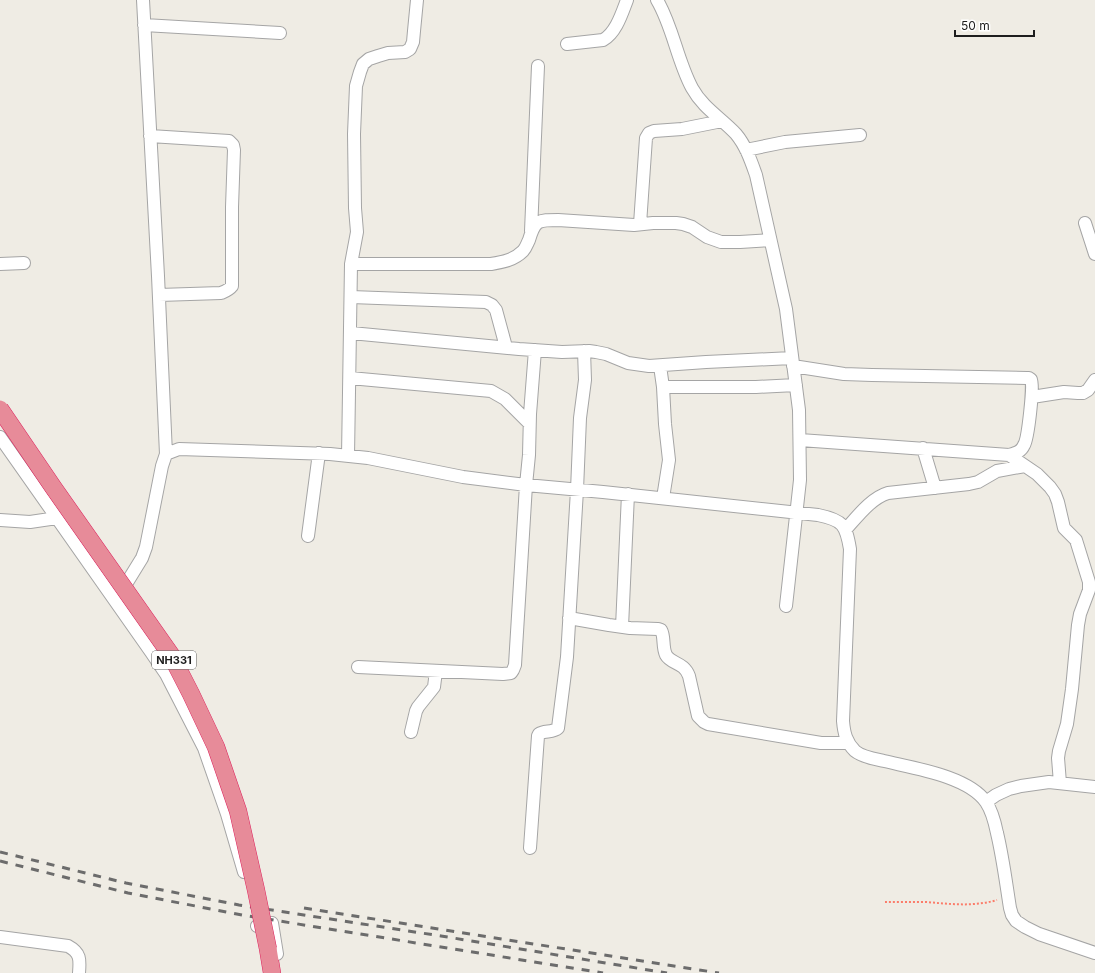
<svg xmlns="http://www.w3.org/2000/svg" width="1095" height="973" font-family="Inter,sans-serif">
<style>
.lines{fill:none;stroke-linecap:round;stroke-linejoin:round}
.minor-casing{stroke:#a5a5a5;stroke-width:14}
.highway-casing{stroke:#dc225d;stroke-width:18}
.path{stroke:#fb7c69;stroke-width:2;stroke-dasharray:2 2;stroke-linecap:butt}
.minor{stroke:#fff;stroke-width:12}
.highway{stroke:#e78b99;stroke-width:17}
.rail{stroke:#6c6c6c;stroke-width:3;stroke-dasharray:8 8;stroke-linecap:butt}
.highway-bridge-casing{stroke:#dc225d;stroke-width:18;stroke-linecap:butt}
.highway-bridge{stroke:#e78b99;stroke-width:17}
.labels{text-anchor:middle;stroke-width:3.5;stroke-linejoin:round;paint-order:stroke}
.shield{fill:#fff;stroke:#626262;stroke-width:1}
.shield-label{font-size:11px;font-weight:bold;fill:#1e1e1e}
</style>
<rect width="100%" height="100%" fill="#efece4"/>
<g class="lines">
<!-- minor casing -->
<g class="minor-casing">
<path id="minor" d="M 143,0 L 158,276 L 166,454
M 657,0 C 673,27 677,60 692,88 C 703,108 721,118 736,134 C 746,146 751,161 756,175 L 786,309 L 799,410 L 800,480 L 786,606
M 144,25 L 280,33
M 567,44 L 603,40 C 616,33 622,13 627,0
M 150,136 L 229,141 L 233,145 L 234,150 L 232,207 L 232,286 C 229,290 226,291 221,293 L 159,295
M 746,150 L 785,142 L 860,135
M 1085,223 L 1095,254
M 640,224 L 646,138 L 649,133 L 654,131 L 682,129 L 722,121
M 531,231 L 538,66
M 0,264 L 24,263
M 351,264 L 491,264 C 503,262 514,260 523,251 C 526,248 527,244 529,240 C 535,220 538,220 558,220 L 634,225 L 653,223 L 676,223 L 683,224 L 692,227 L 707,237 L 721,242 L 740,242 L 770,240
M 351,297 L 486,302 L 492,305 L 496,310 L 506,347
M 351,333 L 519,349 L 562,352 L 589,351 L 596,352 L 606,354 L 628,363 L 649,366 L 706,362 L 792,358
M 660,366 L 663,387 L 665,424 L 669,460 L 663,498
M 793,366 L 844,374 L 872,375 L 1027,378 L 1029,378 C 1030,379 1031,379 1031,380 C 1034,386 1028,439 1024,445 C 1021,452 1016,453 1009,455 L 800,440
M 350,378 L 491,391 L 505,399 L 529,423
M 663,387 L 756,387 L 796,385
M 1032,397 L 1064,392 L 1078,393 L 1083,393 L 1088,390 L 1095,380
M 0,437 L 151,652 L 166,674 L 204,748 L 227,814 L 244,872
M 923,448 L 935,488
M 1009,455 L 1037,474 L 1050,487 L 1055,494 L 1058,502 L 1064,528 L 1076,540 L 1089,582 L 1089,590 L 1080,614 L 1078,625 L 1072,689 L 1067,724 L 1059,751 L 1058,758 L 1060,783
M 348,456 L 351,264 L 357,232 L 355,208 L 354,134 L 356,86 L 360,72 L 363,64 L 369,59 L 378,56 L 388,53 L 405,52 L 410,49 L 413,42 L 414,31 L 417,0
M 0,520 L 30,522 L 57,518
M 846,529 C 857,517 871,498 888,493 L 969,484 L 978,482 L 997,471 L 1025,466
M 308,536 L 319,453
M 126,584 L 142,558 L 146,547 L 162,466 L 166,454 L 179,449 L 330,454 L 368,458 L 463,477 L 526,485 L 603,492 L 818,515 C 843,520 846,525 850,549 L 843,721 C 844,733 846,742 855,751 C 862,757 875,759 884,761 C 913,768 968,776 986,802 C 992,811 995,823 997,833 C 1003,858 1006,883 1010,908 L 1012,915 L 1016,921 L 1025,927 L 1039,934 L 1095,953
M 569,618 L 609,625 L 630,628 L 658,629 L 661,630 C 665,637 662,647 666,655 C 671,664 684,662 689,676 L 698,716 L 704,722 L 708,724 L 821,743 L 847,743
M 622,627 L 628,494
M 358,667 L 503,674 L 511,673 L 513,670 L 515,665 L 526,485 L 529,455 L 530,414 L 535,350
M 411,732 L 416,711 L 418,707 L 434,687 L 436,671
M 986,802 L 996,795 L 1009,789 L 1021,786 L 1049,782 L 1095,787
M 530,848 L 538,736 L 539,734 C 544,730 553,733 558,728 L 567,657 L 577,490 L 580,418 L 585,380 L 584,351
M 257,926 L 272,923 L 277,954
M 0,937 L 68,946 C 81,953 80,960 79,973"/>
</g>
<!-- highway casing -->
<g class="highway-casing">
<path id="highway" d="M 268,949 L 272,973"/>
</g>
<!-- path -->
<path class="path" d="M 885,902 C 898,902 912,902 926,902 C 950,904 973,907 997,900"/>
<!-- minor -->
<use href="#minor" class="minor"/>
<!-- highway -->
<use href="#highway" class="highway"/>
<!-- rail -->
<path class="rail" d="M 0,852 L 126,883 L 239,905 L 441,936 L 667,973
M 0,861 L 128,893 L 242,915 L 603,973
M 304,908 L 719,973"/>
<!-- highway-bridge casing -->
<g class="highway-bridge-casing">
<path id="highway-bridge" d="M 0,409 L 53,487 L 171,655 L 191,694 L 216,747 L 238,811 L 256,890 L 268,949"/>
</g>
<!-- highway-bridge -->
<use href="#highway-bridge" class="highway-bridge"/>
</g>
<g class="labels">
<!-- shield labels -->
<rect class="shield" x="152" y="651" width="44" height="18" rx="3"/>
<g class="shield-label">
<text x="174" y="664">NH331</text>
</g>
</g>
<!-- scale -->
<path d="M955 30v6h79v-6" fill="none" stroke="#1e1e1e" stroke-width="2"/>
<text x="961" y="30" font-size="12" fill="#1e1e1e" stroke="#ffffff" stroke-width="3" paint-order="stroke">50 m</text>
</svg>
